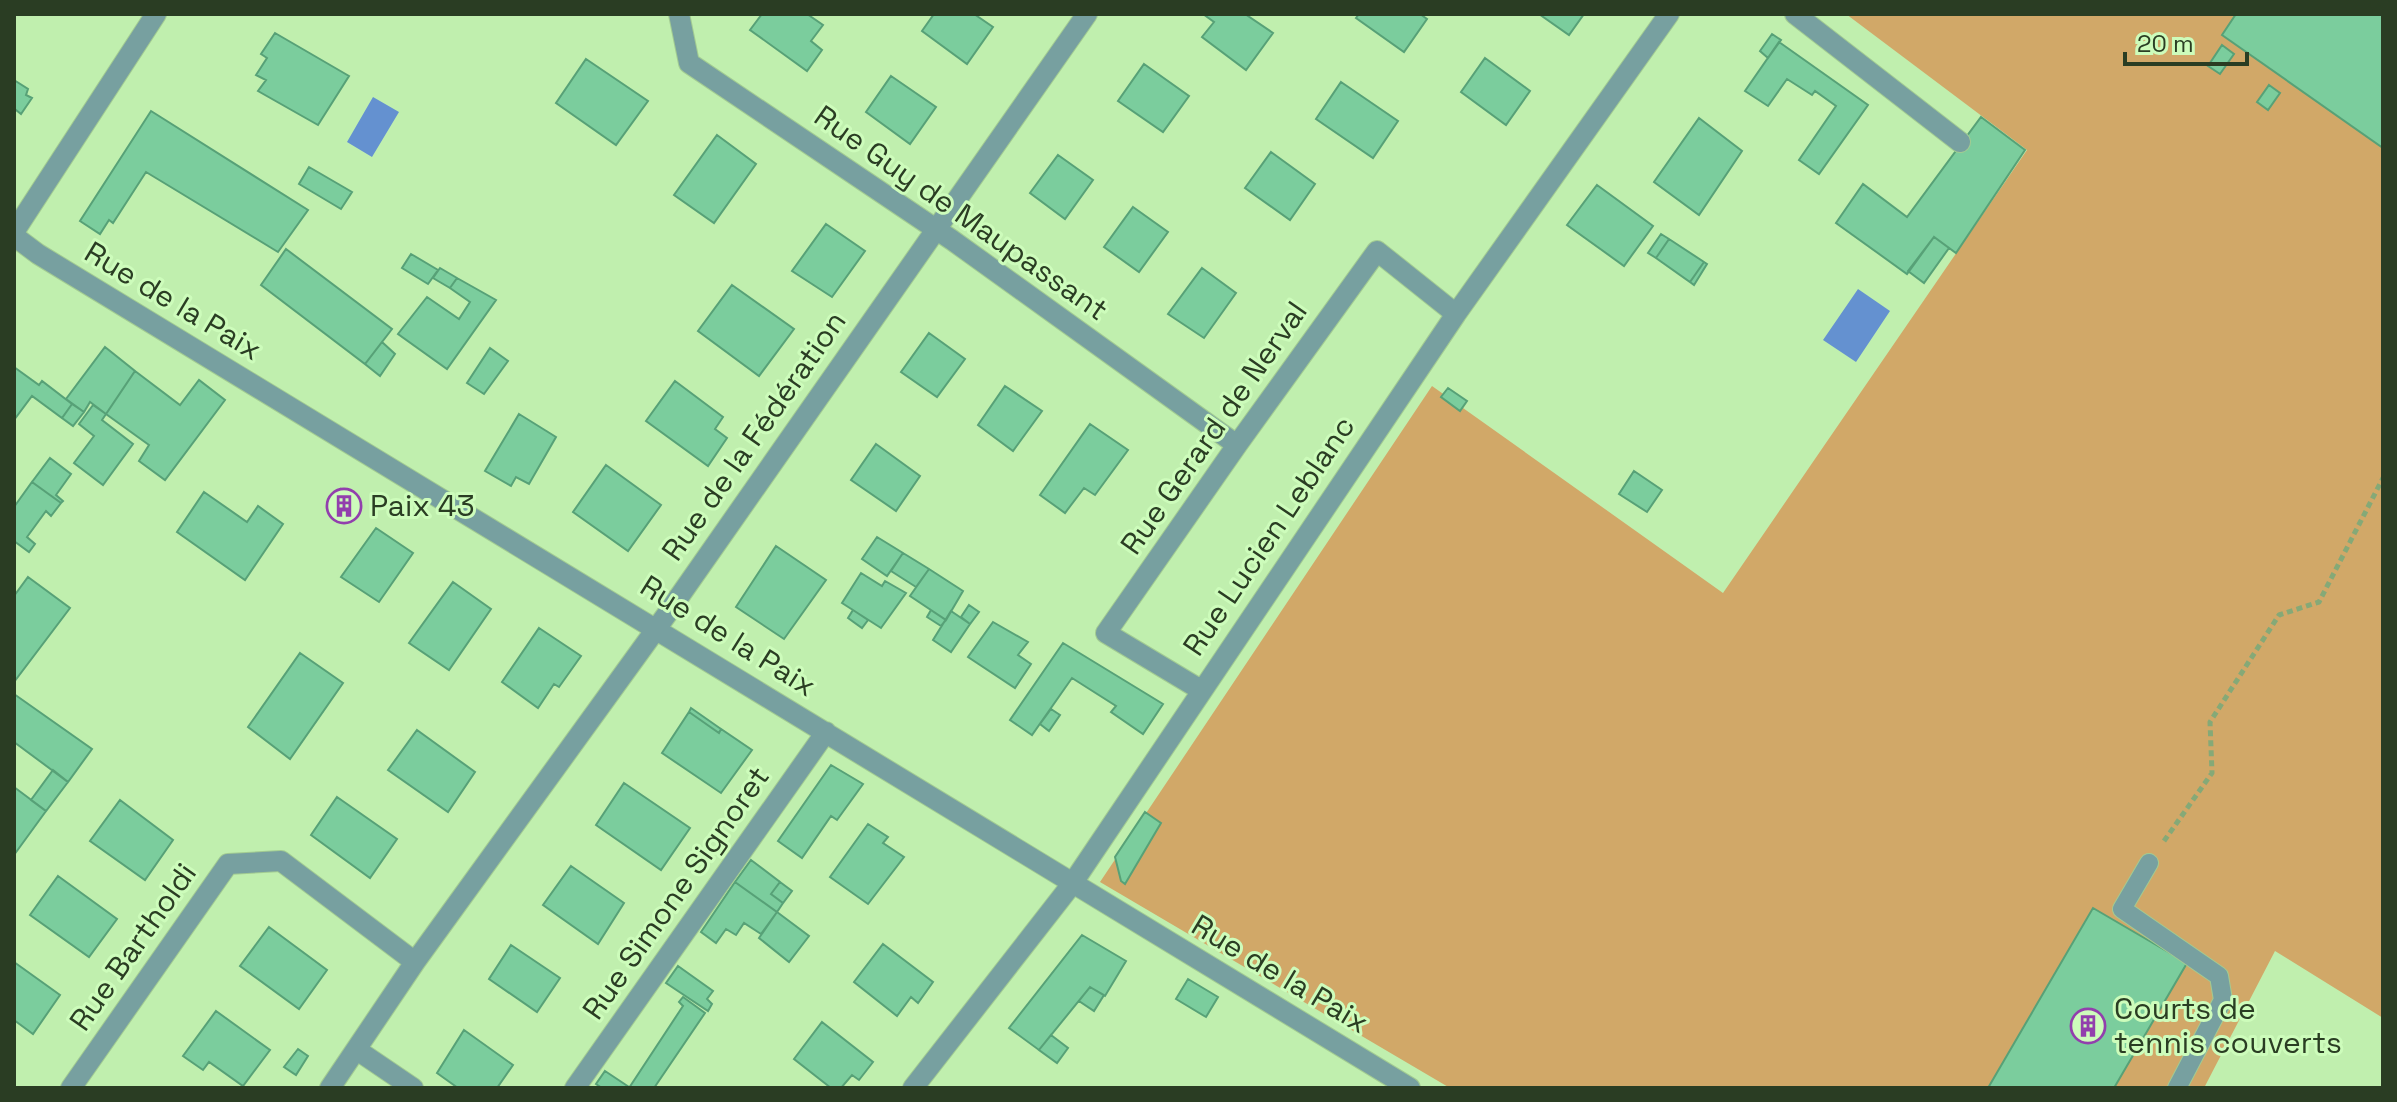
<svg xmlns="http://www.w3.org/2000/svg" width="2397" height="1102" font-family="'Space Grotesk',sans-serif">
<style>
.green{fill:#d1a868}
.water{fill:#6491d0}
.building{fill:#7bcd9d;stroke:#57a177;stroke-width:2}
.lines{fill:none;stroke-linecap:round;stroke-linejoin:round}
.service-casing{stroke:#a2cb92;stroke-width:20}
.minor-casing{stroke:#a2cb92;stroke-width:22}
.tertiary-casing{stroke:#a2cb92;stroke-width:22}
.path{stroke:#85a977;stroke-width:5;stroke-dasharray:6 4;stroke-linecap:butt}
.service{stroke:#77a0a0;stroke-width:18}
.minor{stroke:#77a0a0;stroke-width:20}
.tertiary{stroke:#77a0a0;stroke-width:20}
.labels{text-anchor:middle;stroke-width:6;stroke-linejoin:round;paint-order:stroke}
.street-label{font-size:30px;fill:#2a3d23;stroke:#cdfcbb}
.poi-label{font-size:30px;fill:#2a3d23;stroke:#cdfcbb;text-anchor:start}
</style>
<rect width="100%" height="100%" fill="#c0efae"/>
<!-- green -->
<path class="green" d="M 1846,14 L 2383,14 L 2383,1018 L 2275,951 L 2204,1088 L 1450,1088 L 1100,882 L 1432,386 L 1723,593 L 2027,150 Z"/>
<!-- water -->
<path class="water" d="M 373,97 L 399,112 L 372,157 L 347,142 Z
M 1858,289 L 1890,311 L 1856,362 L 1823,340 Z"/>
<!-- building -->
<path class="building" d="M 762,14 L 807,14 L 823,25 L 811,41 L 822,50 L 807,71 L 750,30 Z
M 934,14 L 974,14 L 993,27 L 967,64 L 922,31 Z
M 1203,14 L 1245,14 L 1273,33 L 1246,70 L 1202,37 L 1214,22 Z
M 1359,14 L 1420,14 L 1427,19 L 1404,52 L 1356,18 Z
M 1539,14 L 1584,14 L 1569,35 Z
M 2236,14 L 2383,14 L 2383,148 L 2222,35 Z
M 275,33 L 349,76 L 318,125 L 258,91 L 266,80 L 256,75 L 267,58 L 261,54 Z
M 1772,34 L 1781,40 L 1768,58 L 1760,51 Z
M 1779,42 L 1868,105 L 1819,174 L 1799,160 L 1836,106 L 1815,91 L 1812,95 L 1787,79 L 1768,106 L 1745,91 Z
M 2222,45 L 2234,54 L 2220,74 L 2208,66 Z
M 1485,58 L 1530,91 L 1506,125 L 1461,92 Z
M 586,59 L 648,101 L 616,145 L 556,103 Z
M 1144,64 L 1189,96 L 1163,132 L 1118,101 Z
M 891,76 L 936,107 L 910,144 L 866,112 Z
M 14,80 L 28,89 L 26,95 L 32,98 L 21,114 L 16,110 L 14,113 Z
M 1341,82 L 1398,121 L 1373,158 L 1316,119 Z
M 2269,85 L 2280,93 L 2268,110 L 2257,102 Z
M 151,111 L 308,210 L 278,252 L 146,172 L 113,223 L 109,220 L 100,234 L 80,221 Z
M 1981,117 L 2025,150 L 1956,253 L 1934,237 L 1907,274 L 1836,223 L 1863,184 L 1907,217 Z
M 1699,118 L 1742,151 L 1699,215 L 1654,182 Z
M 717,135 L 756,164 L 714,223 L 674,195 Z
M 1271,152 L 1315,184 L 1290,220 L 1245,188 Z
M 1058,155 L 1093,180 L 1065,219 L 1030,193 Z
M 309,167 L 352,192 L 341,209 L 299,184 Z
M 1597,185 L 1653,226 L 1624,266 L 1567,225 Z
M 1133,207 L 1168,232 L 1139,272 L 1104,247 Z
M 826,224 L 865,251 L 832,297 L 792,271 Z
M 1661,234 L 1669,239 L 1656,258 L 1648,253 Z
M 1934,237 L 1949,248 L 1924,283 L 1908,271 Z
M 1669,239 L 1704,262 L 1690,282 L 1656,258 Z
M 286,249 L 392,329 L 365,364 L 261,285 Z
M 411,254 L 438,270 L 428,284 L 402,268 Z
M 1704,262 L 1707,264 L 1694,285 L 1690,282 Z
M 440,268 L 457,278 L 450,288 L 433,278 Z
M 1202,268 L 1236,293 L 1204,338 L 1168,314 Z
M 457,278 L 496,300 L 447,369 L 398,334 L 427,297 L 459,319 L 470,302 L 450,288 Z
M 732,285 L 794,329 L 759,376 L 698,331 Z
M 929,333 L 965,359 L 937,397 L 901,372 Z
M 382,342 L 395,354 L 380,376 L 365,364 Z
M 105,347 L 135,371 L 106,414 L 90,402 L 84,412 L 66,399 Z
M 490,348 L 508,361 L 484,394 L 467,383 Z
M 14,367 L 39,385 L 42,381 L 72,404 L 62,418 L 32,396 L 14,420 Z
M 135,371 L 180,405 L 199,380 L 225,400 L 165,480 L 139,461 L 149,445 L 106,414 Z
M 675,381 L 723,417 L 715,429 L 727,438 L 708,466 L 646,421 Z
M 1005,386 L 1042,411 L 1013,451 L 978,425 Z
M 1448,388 L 1467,401 L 1460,411 L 1441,397 Z
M 72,404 L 84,412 L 73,426 L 62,418 Z
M 93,405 L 106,414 L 102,420 L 133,444 L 103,485 L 74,463 L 94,436 L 79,424 Z
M 519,414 L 556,437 L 529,484 L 516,477 L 511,486 L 485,471 Z
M 1090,424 L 1128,450 L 1095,495 L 1084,488 L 1065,513 L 1040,495 Z
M 876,444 L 920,476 L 896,511 L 851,480 Z
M 50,458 L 71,474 L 56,495 L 63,501 L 61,503 L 32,482 Z
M 606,465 L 661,505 L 628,551 L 573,512 Z
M 1634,471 L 1662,490 L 1647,512 L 1619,494 Z
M 32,482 L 61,503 L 51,516 L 46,511 L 27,537 L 35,544 L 29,552 L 14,541 L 14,507 Z
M 341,489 L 361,503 L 347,522 L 328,508 Z
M 204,492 L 247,522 L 258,506 L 283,524 L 245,580 L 177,532 Z
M 376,528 L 413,553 L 379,602 L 341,577 Z
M 877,537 L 903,553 L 887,576 L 862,559 Z
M 776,546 L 826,580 L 784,639 L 736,607 Z
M 903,553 L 929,569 L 916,587 L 891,571 Z
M 929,569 L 963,591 L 946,620 L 910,596 Z
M 861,573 L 882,586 L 885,581 L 906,593 L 881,628 L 842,603 Z
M 28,577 L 70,608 L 14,682 L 14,596 Z
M 453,582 L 491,609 L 449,670 L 409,643 Z
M 969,605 L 979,612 L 970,624 L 961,617 Z
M 853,610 L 868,620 L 862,628 L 848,618 Z
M 931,610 L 946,620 L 941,626 L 927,617 Z
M 951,611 L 970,624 L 951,652 L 933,640 Z
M 993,622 L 1028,642 L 1018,655 L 1031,664 L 1015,688 L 968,657 Z
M 539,628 L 581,656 L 559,687 L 554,684 L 538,708 L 502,682 Z
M 1063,643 L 1163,704 L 1143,734 L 1111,712 L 1116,706 L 1072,678 L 1032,735 L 1010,720 Z
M 300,653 L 343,683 L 290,759 L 248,727 Z
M 14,694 L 92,749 L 68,782 L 14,742 Z
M 691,708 L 721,729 L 719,733 L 689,712 Z
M 1051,709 L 1060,715 L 1049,731 L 1040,724 Z
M 689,712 L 719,733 L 721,729 L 752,750 L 721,793 L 662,753 Z
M 417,730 L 475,772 L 448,812 L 388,770 Z
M 831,765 L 863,784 L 837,820 L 831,816 L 802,858 L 778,841 Z
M 53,770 L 68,782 L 46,811 L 31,800 Z
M 624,783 L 690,828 L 661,870 L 596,825 Z
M 14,787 L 46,811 L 14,855 Z
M 337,797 L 397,839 L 370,878 L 311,835 Z
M 120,800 L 173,840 L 145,880 L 90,841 Z
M 1145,812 L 1161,823 L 1125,884 L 1121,881 L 1115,857 Z
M 868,824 L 888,837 L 883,843 L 904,857 L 868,904 L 830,877 Z
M 751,860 L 780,882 L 771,894 L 783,903 L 777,912 L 735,882 Z
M 571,866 L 624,903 L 598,944 L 543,905 Z
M 58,876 L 117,919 L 89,957 L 30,915 Z
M 735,882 L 777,912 L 761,934 L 744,923 L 736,935 L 726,929 L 716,943 L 701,932 Z
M 780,882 L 792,891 L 783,903 L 771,894 Z
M 2093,908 L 2187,963 L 2114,1088 L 1988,1088 Z
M 777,912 L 809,936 L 789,962 L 759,938 Z
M 269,927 L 327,970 L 299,1009 L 240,966 Z
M 1082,935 L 1126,961 L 1105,996 L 1090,987 L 1039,1050 L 1009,1028 Z
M 883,944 L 933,982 L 918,1003 L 911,997 L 897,1016 L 854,982 Z
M 511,945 L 560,978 L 537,1012 L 489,979 Z
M 14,962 L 60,995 L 33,1034 L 14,1020 Z
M 678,966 L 713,991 L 707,999 L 712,1004 L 708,1011 L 666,983 Z
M 1188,979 L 1218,997 L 1206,1017 L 1176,999 Z
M 1090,987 L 1104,995 L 1094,1011 L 1079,1001 Z
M 683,997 L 705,1013 L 654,1088 L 629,1088 L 683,1006 L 679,1002 Z
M 216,1011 L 270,1050 L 243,1086 L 209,1062 L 203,1070 L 183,1056 Z
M 822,1022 L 873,1062 L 859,1080 L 852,1075 L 841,1088 L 831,1088 L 794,1059 Z
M 464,1030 L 513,1065 L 497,1088 L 458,1088 L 437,1073 Z
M 1051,1035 L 1068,1048 L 1057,1063 L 1039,1050 Z
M 298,1049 L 308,1056 L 296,1075 L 284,1067 Z
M 605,1071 L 629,1087 L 629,1088 L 602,1088 L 596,1084 Z"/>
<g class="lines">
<!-- service casing -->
<g class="service-casing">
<path id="service" d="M 2149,863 L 2122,909 L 2219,976 L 2223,1000 L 2177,1088"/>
</g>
<!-- minor casing -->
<g class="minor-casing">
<path id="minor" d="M 679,14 L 689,63 L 952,240 L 1237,445
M 1795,14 L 1960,142
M 14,236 L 38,254 C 496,530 952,810 1410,1088
M 1201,690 L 1106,633 L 1237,445 L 1377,251 L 1456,314
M 357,1050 L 413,1088
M 71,1088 L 228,864 L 281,861 L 415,962
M 330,1088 L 415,962 L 667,614 L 1087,14
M 575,1088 L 826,732
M 913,1088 L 1072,884 L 1456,314 L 1669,14"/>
</g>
<!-- tertiary casing -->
<g class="tertiary-casing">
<path id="tertiary" d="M 14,232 L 156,14"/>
</g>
<!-- path -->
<path class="path" d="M 2164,841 L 2212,773 L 2210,722 L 2279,615 L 2319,602 L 2383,478"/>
<!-- service -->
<use href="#service" class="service"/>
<!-- minor -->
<use href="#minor" class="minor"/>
<!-- tertiary -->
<use href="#tertiary" class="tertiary"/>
</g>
<!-- icons -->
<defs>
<g id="building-ring" transform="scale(1.8)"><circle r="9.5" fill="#cdfcbb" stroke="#923fad" stroke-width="1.5"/><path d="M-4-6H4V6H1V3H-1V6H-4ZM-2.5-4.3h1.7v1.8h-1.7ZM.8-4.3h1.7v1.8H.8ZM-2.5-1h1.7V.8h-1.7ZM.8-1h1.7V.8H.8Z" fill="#923fad"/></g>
</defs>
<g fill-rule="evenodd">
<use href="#building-ring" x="344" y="506"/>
<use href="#building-ring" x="2088" y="1026"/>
</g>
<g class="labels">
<!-- street labels -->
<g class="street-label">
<text transform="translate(961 213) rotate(35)" y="10">Rue Guy de Maupassant</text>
<text transform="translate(173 301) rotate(31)" y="10">Rue de la Paix</text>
<text transform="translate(1214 428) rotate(-55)" y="10">Rue Gerard de Nerval</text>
<text transform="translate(754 436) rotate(-55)" y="10">Rue de la Fédération</text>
<text transform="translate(1269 536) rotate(-56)" y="10">Rue Lucien Leblanc</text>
<text transform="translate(728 636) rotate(32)" y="10">Rue de la Paix</text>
<text transform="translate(676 893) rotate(-55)" y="10">Rue Simone Signoret</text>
<text transform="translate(133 947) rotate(-55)" y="10">Rue Bartholdi</text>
<text transform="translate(1280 974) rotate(31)" y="10">Rue de la Paix</text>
</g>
<!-- poi labels -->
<g class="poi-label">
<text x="370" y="516">Paix 43</text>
<text x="2114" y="1019">Courts de<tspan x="2114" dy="34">tennis couverts</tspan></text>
</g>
</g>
<!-- border -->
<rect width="2397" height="1102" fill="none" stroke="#2a3d23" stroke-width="32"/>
<!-- scale -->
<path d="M2125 52v12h122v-12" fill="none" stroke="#2a3d23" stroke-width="4"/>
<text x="2137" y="52" font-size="24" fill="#2a3d23" stroke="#cdfcbb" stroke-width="6" paint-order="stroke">20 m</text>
</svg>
